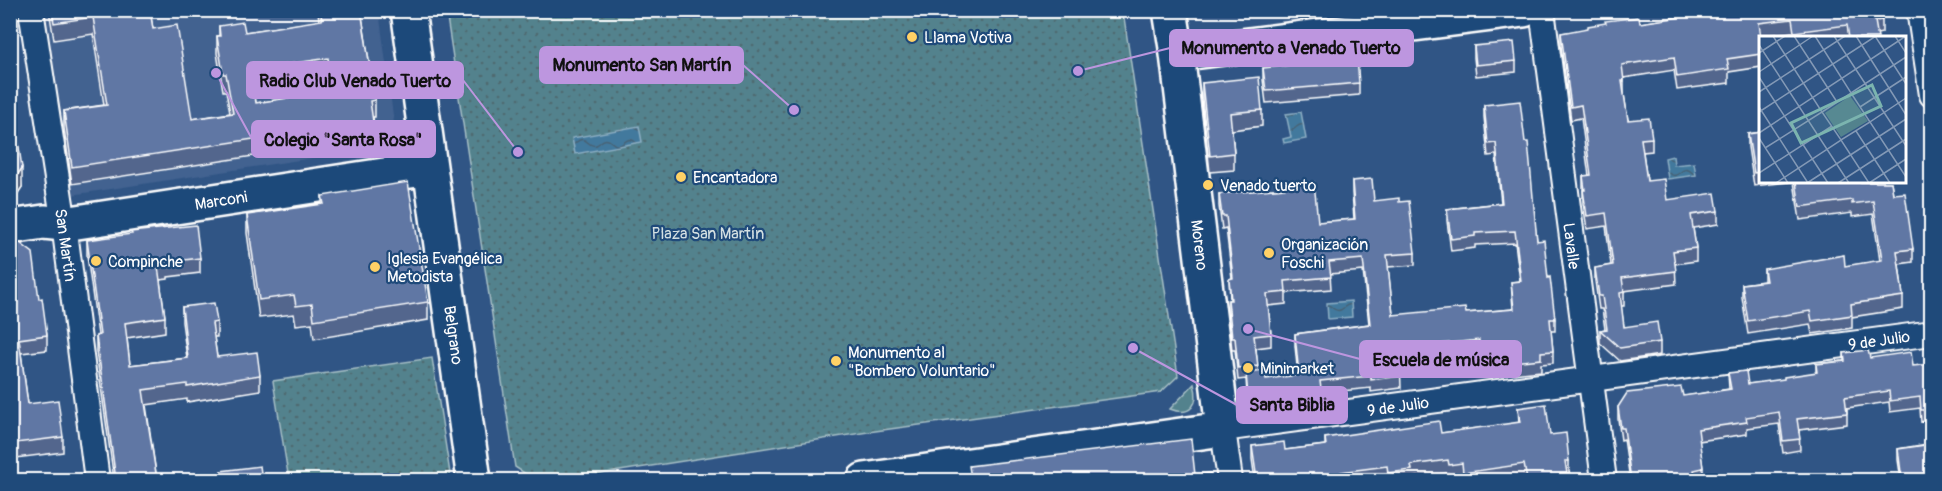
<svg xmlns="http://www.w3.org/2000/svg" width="1942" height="491" font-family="Pangolin,sans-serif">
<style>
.built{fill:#426290}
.green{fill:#52828d;stroke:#a8c0c6;stroke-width:1.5}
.park{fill:url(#park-dots);stroke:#a8c0c6;stroke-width:1.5}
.water{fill:url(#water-waves);stroke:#8eafc4;stroke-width:1.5}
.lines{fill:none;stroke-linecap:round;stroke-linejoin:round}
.minor-casing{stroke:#fff;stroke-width:28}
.secondary-casing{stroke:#fff;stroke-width:38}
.minor{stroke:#1f4a7a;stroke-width:24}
.secondary{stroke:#1f4a7a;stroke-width:33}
.wall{fill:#53668d;stroke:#fff;stroke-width:1.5;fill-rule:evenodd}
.shaded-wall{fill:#435373;stroke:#fff;stroke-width:1.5}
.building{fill:#6077a4;stroke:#fff;stroke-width:1.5;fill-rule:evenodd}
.poi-dot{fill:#ffd166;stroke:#1f4a7a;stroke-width:2}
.labels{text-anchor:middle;stroke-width:4.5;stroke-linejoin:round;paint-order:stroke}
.poi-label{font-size:16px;fill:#fff;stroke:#1f4a7a;text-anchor:start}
.street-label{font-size:16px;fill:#fff;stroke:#1f4a7a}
.park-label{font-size:16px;fill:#d4e0e2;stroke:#1f4a7a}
.inset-road{fill:none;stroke:#8399b6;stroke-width:1.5}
.view{fill:#7bb4af;fill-opacity:0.15;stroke:#7bb4af;stroke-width:3}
.inset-edge{fill:none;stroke:#fff;stroke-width:3}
.leader{fill:none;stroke:#bd96df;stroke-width:2}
.callout-dot{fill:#bd96df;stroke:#1f4a7a;stroke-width:2}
.callout{fill:#bd96df;stroke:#bd96df;stroke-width:2}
.callout-label{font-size:18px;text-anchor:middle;font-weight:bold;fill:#111}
</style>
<defs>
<pattern id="park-dots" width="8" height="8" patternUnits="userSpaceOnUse" patternTransform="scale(1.5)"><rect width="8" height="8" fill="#52828d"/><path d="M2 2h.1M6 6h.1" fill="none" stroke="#4f6a70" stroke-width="1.8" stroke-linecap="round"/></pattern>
<pattern id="water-waves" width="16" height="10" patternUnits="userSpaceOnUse" patternTransform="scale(1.5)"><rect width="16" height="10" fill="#42799d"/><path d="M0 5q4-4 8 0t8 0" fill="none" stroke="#476274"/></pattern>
</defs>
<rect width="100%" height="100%" fill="#305585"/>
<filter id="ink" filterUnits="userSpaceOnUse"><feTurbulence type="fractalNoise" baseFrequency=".0167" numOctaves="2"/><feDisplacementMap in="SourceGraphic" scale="12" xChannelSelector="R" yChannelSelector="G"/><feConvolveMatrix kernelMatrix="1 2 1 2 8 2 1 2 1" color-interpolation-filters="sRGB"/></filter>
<g filter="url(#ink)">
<!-- built -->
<path class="built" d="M 35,11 L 379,11 L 397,145 L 65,196 Z"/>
<!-- green -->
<path class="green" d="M 1194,384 C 1200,404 1191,417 1170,409 Z"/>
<!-- park -->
<path class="park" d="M 446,11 L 1123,11 L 1178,376 L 1161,392 L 868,432 L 562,480 L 535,480 L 515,467 Z
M 432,358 L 451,480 L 289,480 L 273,381 Z"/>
<!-- water -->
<path class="water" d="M 1301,112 L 1306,139 L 1284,143 L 1283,139 L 1291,137 L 1286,114 Z
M 639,126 L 642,142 L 575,154 L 572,138 Z
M 1673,156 L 1674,165 L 1694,163 L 1696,175 L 1668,179 L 1665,158 Z
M 1351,301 L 1352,317 L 1328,319 L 1327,303 Z"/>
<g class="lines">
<!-- minor casing -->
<g class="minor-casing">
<path id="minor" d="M 31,10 L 64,224 L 97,480
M 1542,10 L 1604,480
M 1919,10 L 1932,95
M 1230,480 L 1223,429 L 1932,333"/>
</g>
<!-- secondary casing -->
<g class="secondary-casing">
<path id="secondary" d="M 408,10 L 474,480
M 1177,54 L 1524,10
M 10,227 L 44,222 L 64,224 L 430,168
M 864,480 L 1223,429 L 1177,54 L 1170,10"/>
</g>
<!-- minor -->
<use href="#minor" class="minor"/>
<!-- secondary -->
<use href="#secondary" class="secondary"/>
</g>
<!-- wall -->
<path class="wall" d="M 49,10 L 150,10 L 153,29 L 192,119 L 230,113 L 226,91 L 223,91 L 217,53 L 217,36 L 219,36 L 219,26 L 245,32 L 319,21 L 318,10 L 361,10 L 375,100 L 375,117 L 373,117 L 374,128 L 374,145 L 327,152 L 325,145 L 72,184 L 64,128 L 64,111 L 104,105 L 93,34 L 54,40 ZM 328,75 L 331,92 L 256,103 L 254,87 Z
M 1708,10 L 1881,10 L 1882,20 L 1882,33 L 1877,34 L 1878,38 L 1793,38 L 1792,32 L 1761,36 L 1761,67 L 1729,72 L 1729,83 L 1677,90 L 1674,70 L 1624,78 L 1624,94 L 1628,120 L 1652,138 L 1652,151 L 1643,152 L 1647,181 L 1667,200 L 1718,211 L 1718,224 L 1693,228 L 1696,248 L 1696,261 L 1675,264 L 1676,284 L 1624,291 L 1624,306 L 1621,306 L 1624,327 L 1660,342 L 1660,355 L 1620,361 L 1600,343 L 1600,330 L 1605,329 L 1602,309 L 1599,309 L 1595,281 L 1595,268 L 1611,265 L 1606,226 L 1587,229 L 1583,203 L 1583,176 L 1589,176 L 1581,118 L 1571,120 L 1561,46 L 1561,33 L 1640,23 L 1708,13 Z
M 1474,46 L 1516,61 L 1516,72 L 1476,76 L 1474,58 Z
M 1263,68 L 1359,83 L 1359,95 L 1266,103 L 1263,80 Z
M 1202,83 L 1262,110 L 1262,126 L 1232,130 L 1234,153 L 1234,170 L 1210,172 L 1202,99 Z
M 10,85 L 22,187 L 14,199 L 10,199 Z
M 1484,105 L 1525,142 L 1537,241 L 1548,278 L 1555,319 L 1555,331 L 1551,331 L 1553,351 L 1553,363 L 1541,364 L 1541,371 L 1513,374 L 1513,367 L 1496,369 L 1494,355 L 1479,356 L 1479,352 L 1400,360 L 1401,388 L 1371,392 L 1371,388 L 1321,393 L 1321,401 L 1248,409 L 1246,379 L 1238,380 L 1235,350 L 1232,350 L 1228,312 L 1228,300 L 1230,300 L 1229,279 L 1232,278 L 1226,228 L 1222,229 L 1219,206 L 1219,194 L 1285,188 L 1318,222 L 1354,219 L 1352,193 L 1352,181 L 1374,201 L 1399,202 L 1415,253 L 1415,265 L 1388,267 L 1393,315 L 1466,313 L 1513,309 L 1511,282 L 1520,281 L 1515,243 L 1475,245 L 1475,248 L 1451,251 L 1447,221 L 1447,209 L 1501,203 L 1496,155 L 1488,156 L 1484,117 ZM 1363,271 L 1369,324 L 1295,334 L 1295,346 L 1298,376 L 1266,379 L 1258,372 L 1256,348 L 1271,346 L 1271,334 L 1268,306 L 1286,304 L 1286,293 L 1331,289 L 1330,274 Z
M 1761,132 L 1761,182 L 1789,182 L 1754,186 L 1748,147 L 1748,134 Z
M 1794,182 L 1891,182 L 1893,194 L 1913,249 L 1913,262 L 1899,264 L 1903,296 L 1903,309 L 1852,317 L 1852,328 L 1812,334 L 1810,324 L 1748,334 L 1742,297 L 1742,284 L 1764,281 L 1764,269 L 1845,266 L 1880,261 L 1873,214 L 1852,217 L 1852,213 L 1800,220 Z
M 322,196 L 428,302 L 428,320 L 314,339 L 312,323 L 296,325 L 294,314 L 259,318 L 247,233 L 247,215 L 322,204 Z
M 87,240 L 200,258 L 200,273 L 168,277 L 168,279 L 160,280 L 165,317 L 165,332 L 127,338 L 130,365 L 187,358 L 182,322 L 182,307 L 217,322 L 217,337 L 214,337 L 217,357 L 260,375 L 260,390 L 187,402 L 187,399 L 146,405 L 157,480 L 114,480 L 96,351 L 96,336 L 98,335 L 87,255 Z
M 10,244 L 39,299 L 47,335 L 47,350 L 21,353 L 28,404 L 63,437 L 63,452 L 16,458 L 14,439 L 10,439 Z
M 1844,353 L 1913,366 L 1932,364 L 1932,480 L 1901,480 L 1898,460 L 1898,449 L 1927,444 L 1924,421 L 1921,422 L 1920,408 L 1890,412 L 1889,402 L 1847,408 L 1847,424 L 1799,430 L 1800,450 L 1783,453 L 1779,424 L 1747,428 L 1747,434 L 1699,441 L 1703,468 L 1703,480 L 1630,480 L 1624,439 L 1621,440 L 1618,419 L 1618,407 L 1729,389 L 1728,373 L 1748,384 L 1784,380 L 1816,373 L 1816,364 L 1844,361 Z
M 1518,408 L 1550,435 L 1569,461 L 1569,473 L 1567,474 L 1568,480 L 1525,480 L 1524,477 L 1497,480 L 1463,480 L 1462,476 L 1449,478 L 1448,473 L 1412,478 L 1412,480 L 1387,480 L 1387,479 L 1375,480 L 1255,480 L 1252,459 L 1252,446 L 1285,450 L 1325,445 L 1325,438 L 1441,433 L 1519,423 Z"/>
<!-- shaded-wall -->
<path class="shaded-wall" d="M 22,168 L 22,187 L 14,199 L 14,180 Z"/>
<!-- building -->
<path class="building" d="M 52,10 L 150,10 L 153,29 L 177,25 L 192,119 L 233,113 L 226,74 L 223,74 L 217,36 L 220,36 L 219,26 L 243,22 L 245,32 L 322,20 L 320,10 L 361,10 L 375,100 L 370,101 L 374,128 L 327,135 L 325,128 L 72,167 L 64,111 L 107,105 L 93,17 L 54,23 ZM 328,58 L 333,91 L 256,103 L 251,70 Z
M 1708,10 L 1881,10 L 1882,20 L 1875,21 L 1878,38 L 1849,38 L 1847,25 L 1794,32 L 1792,19 L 1759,23 L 1761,38 L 1761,54 L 1727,59 L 1729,69 L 1677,77 L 1674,57 L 1622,65 L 1624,81 L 1622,81 L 1628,120 L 1649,118 L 1652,138 L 1641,139 L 1647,181 L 1664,179 L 1667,200 L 1715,193 L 1718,211 L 1691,215 L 1696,248 L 1673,251 L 1676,271 L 1622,278 L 1624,292 L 1620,293 L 1624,327 L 1657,322 L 1660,342 L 1620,348 L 1600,330 L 1607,329 L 1602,296 L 1599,296 L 1595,268 L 1613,265 L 1606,213 L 1587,216 L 1583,190 L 1585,190 L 1583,176 L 1591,175 L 1581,105 L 1571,107 L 1561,33 L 1588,28 L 1588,26 L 1606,23 L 1605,21 L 1639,17 L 1640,23 L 1709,13 Z
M 1514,42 L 1516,61 L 1476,65 L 1474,46 Z
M 1357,58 L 1359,83 L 1266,91 L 1263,68 Z
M 1259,77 L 1262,110 L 1230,113 L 1234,153 L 1210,156 L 1202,83 Z
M 10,85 L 22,168 L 14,180 L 10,180 Z
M 1520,101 L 1525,142 L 1528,142 L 1537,241 L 1544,240 L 1548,278 L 1550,277 L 1555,319 L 1550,319 L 1553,351 L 1541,352 L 1541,359 L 1513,362 L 1513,355 L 1496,357 L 1494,342 L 1479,344 L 1479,340 L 1399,348 L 1401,376 L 1371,380 L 1371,376 L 1320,381 L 1321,389 L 1248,397 L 1246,373 L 1265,371 L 1266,379 L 1299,375 L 1295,334 L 1370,324 L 1363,259 L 1329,262 L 1331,277 L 1285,281 L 1286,292 L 1267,294 L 1271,334 L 1254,336 L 1258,366 L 1238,368 L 1235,338 L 1232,338 L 1228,300 L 1231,300 L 1229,279 L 1233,278 L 1226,216 L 1222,216 L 1219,194 L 1285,188 L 1285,185 L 1314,182 L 1318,222 L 1355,219 L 1352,181 L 1372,179 L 1374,201 L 1399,198 L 1399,202 L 1409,201 L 1415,253 L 1387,255 L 1393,315 L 1465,308 L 1466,313 L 1514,309 L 1511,282 L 1521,281 L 1515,231 L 1475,233 L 1475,236 L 1451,239 L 1447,209 L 1502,203 L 1496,143 L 1488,144 L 1484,105 Z
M 1761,132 L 1761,172 L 1754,173 L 1748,134 Z
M 408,182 L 428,302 L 314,320 L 312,304 L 296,306 L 294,295 L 259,300 L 247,215 L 324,204 L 322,196 Z
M 1796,182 L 1891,182 L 1893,194 L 1905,193 L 1913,249 L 1897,251 L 1903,296 L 1851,304 L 1852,315 L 1812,321 L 1810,311 L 1748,321 L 1742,284 L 1766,281 L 1764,269 L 1844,255 L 1845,266 L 1882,260 L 1873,201 L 1852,204 L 1852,200 L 1800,207 Z
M 196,225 L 200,258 L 167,262 L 168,264 L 158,266 L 165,317 L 125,323 L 130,365 L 188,358 L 182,307 L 214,303 L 217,322 L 212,323 L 217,357 L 257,352 L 260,375 L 187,387 L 187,384 L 143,390 L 157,480 L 116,480 L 96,336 L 100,335 L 87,240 L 132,234 L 131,232 Z
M 20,243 L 33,253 L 39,299 L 42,298 L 47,335 L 19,339 L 28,404 L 58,400 L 63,437 L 16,443 L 14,424 L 10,424 L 10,244 Z
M 1868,350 L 1870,358 L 1911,352 L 1913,366 L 1932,364 L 1932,433 L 1927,433 L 1924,410 L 1921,410 L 1920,397 L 1890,401 L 1889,391 L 1845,397 L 1847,413 L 1797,419 L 1800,439 L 1783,441 L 1779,412 L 1746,417 L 1747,422 L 1698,429 L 1703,468 L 1694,470 L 1695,476 L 1676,479 L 1676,480 L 1631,480 L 1624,428 L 1621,428 L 1618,407 L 1627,393 L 1681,387 L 1683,396 L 1731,389 L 1728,373 L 1746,371 L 1748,384 L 1784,379 L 1784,377 L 1817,372 L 1816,364 L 1845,361 L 1844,353 Z
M 1546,404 L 1550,435 L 1566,433 L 1569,461 L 1565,461 L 1568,480 L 1527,480 L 1524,464 L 1463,473 L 1462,463 L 1449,465 L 1448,460 L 1411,465 L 1412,470 L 1388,473 L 1387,466 L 1341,472 L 1342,480 L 1257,480 L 1252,446 L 1284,442 L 1285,450 L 1326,445 L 1325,438 L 1439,421 L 1441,433 L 1520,422 L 1518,408 Z
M 1191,439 L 1195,475 L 1210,473 L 1211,480 L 948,480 L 971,478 L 969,466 Z
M 1932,444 L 1932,480 L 1902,480 L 1898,449 Z
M 260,466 L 262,480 L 198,480 L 222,477 L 221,471 Z"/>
</g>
<!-- markers -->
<g class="poi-dot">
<circle cx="912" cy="37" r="6"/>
<circle cx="681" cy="177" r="6"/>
<circle cx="1208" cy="185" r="6"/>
<circle cx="1269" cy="253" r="6"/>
<circle cx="96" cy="261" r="6"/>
<circle cx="375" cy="267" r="6"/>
<circle cx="836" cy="361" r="6"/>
<circle cx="1248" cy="368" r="6"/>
</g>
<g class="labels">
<!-- poi labels -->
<g class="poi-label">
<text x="924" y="43">Llama Votiva</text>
<text x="693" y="183">Encantadora</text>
<text x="1220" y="191">Venado tuerto</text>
<text x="1281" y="250">Organización<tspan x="1281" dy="18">Foschi</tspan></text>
<text x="387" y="264">Iglesia Evangélica<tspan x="387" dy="18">Metodista</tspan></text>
<text x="108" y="267">Compinche</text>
<text x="848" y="358">Monumento al<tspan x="848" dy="18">"Bombero Voluntario"</tspan></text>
<text x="1260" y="374">Minimarket</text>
</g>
<!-- street labels -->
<g class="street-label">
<text transform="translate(221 200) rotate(-9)" y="6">Marconi</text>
<text transform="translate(66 245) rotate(82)" y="6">San Martín</text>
<text transform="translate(1200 245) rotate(83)" y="6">Moreno</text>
<text transform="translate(1572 246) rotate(83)" y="6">Lavalle</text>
<text transform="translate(454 335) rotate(82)" y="6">Belgrano</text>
<text transform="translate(1879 340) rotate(-8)" y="6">9 de Julio</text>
<text transform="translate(1398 406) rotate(-8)" y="6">9 de Julio</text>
</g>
<!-- park labels -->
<g class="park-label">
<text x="708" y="239">Plaza San Martín</text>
</g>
</g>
<!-- overview -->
<g transform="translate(1759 36)">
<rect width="147" height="147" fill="#305585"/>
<path d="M 91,60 L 109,85 L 82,101 L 66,77 Z" fill="#52828d"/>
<path class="inset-road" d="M 35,0 L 78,66M 56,0 L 92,57 L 147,21M 75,0 L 147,110M 97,0 L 147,79M 116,0 L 147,48M 136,0 L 147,17M 0,9 L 90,147M 0,17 L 26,0M 0,36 L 54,0M 0,41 L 69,147M 0,56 L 86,0M 92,57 L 111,86 L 82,104 L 63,76 ZM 147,62 L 111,86 L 147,141M 0,71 L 49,147M 101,71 L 147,41M 0,76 L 117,0M 97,95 L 131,147M 0,97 L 147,0M 0,102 L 29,147M 6,112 L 63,76 L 14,0M 0,137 L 73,90M 17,147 L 82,104 L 110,147M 48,147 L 147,83M 79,147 L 147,103M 110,147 L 147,123"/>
<path class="view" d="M 113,49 L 122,70 L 42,107 L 32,87 Z"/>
<rect width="147" height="147" class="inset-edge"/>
</g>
<!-- callouts -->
<path class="leader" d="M1078 71L1170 48M794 110L743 65M518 152L463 80M216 73L252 139M1248 329L1360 359M1133 348L1237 405"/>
<g class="callout-dot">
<circle cx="1078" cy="71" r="6"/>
<circle cx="794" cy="110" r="6"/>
<circle cx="518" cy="152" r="6"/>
<circle cx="216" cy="73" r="6"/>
<circle cx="1248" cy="329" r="6"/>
<circle cx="1133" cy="348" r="6"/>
</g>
<g class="callout">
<rect x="1170" y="30" width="243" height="36" rx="6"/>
<rect x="540" y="47" width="203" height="36" rx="6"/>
<rect x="247" y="62" width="216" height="36" rx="6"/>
<rect x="252" y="121" width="183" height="36" rx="6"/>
<rect x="1360" y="341" width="161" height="36" rx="6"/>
<rect x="1237" y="387" width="110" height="36" rx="6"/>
</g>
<g class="callout-label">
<text x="1291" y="54">Monumento a Venado Tuerto</text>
<text x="642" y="71">Monumento San Martín</text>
<text x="355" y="87">Radio Club Venado Tuerto</text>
<text x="343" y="146">Colegio "Santa Rosa"</text>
<text x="1441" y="366">Escuela de música</text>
<text x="1292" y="411">Santa Biblia</text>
</g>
<!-- margin -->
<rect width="1942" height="491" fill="none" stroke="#1f4a7a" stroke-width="36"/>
<rect x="18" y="18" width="1906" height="455" fill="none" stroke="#fff" stroke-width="2" filter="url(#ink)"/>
</svg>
